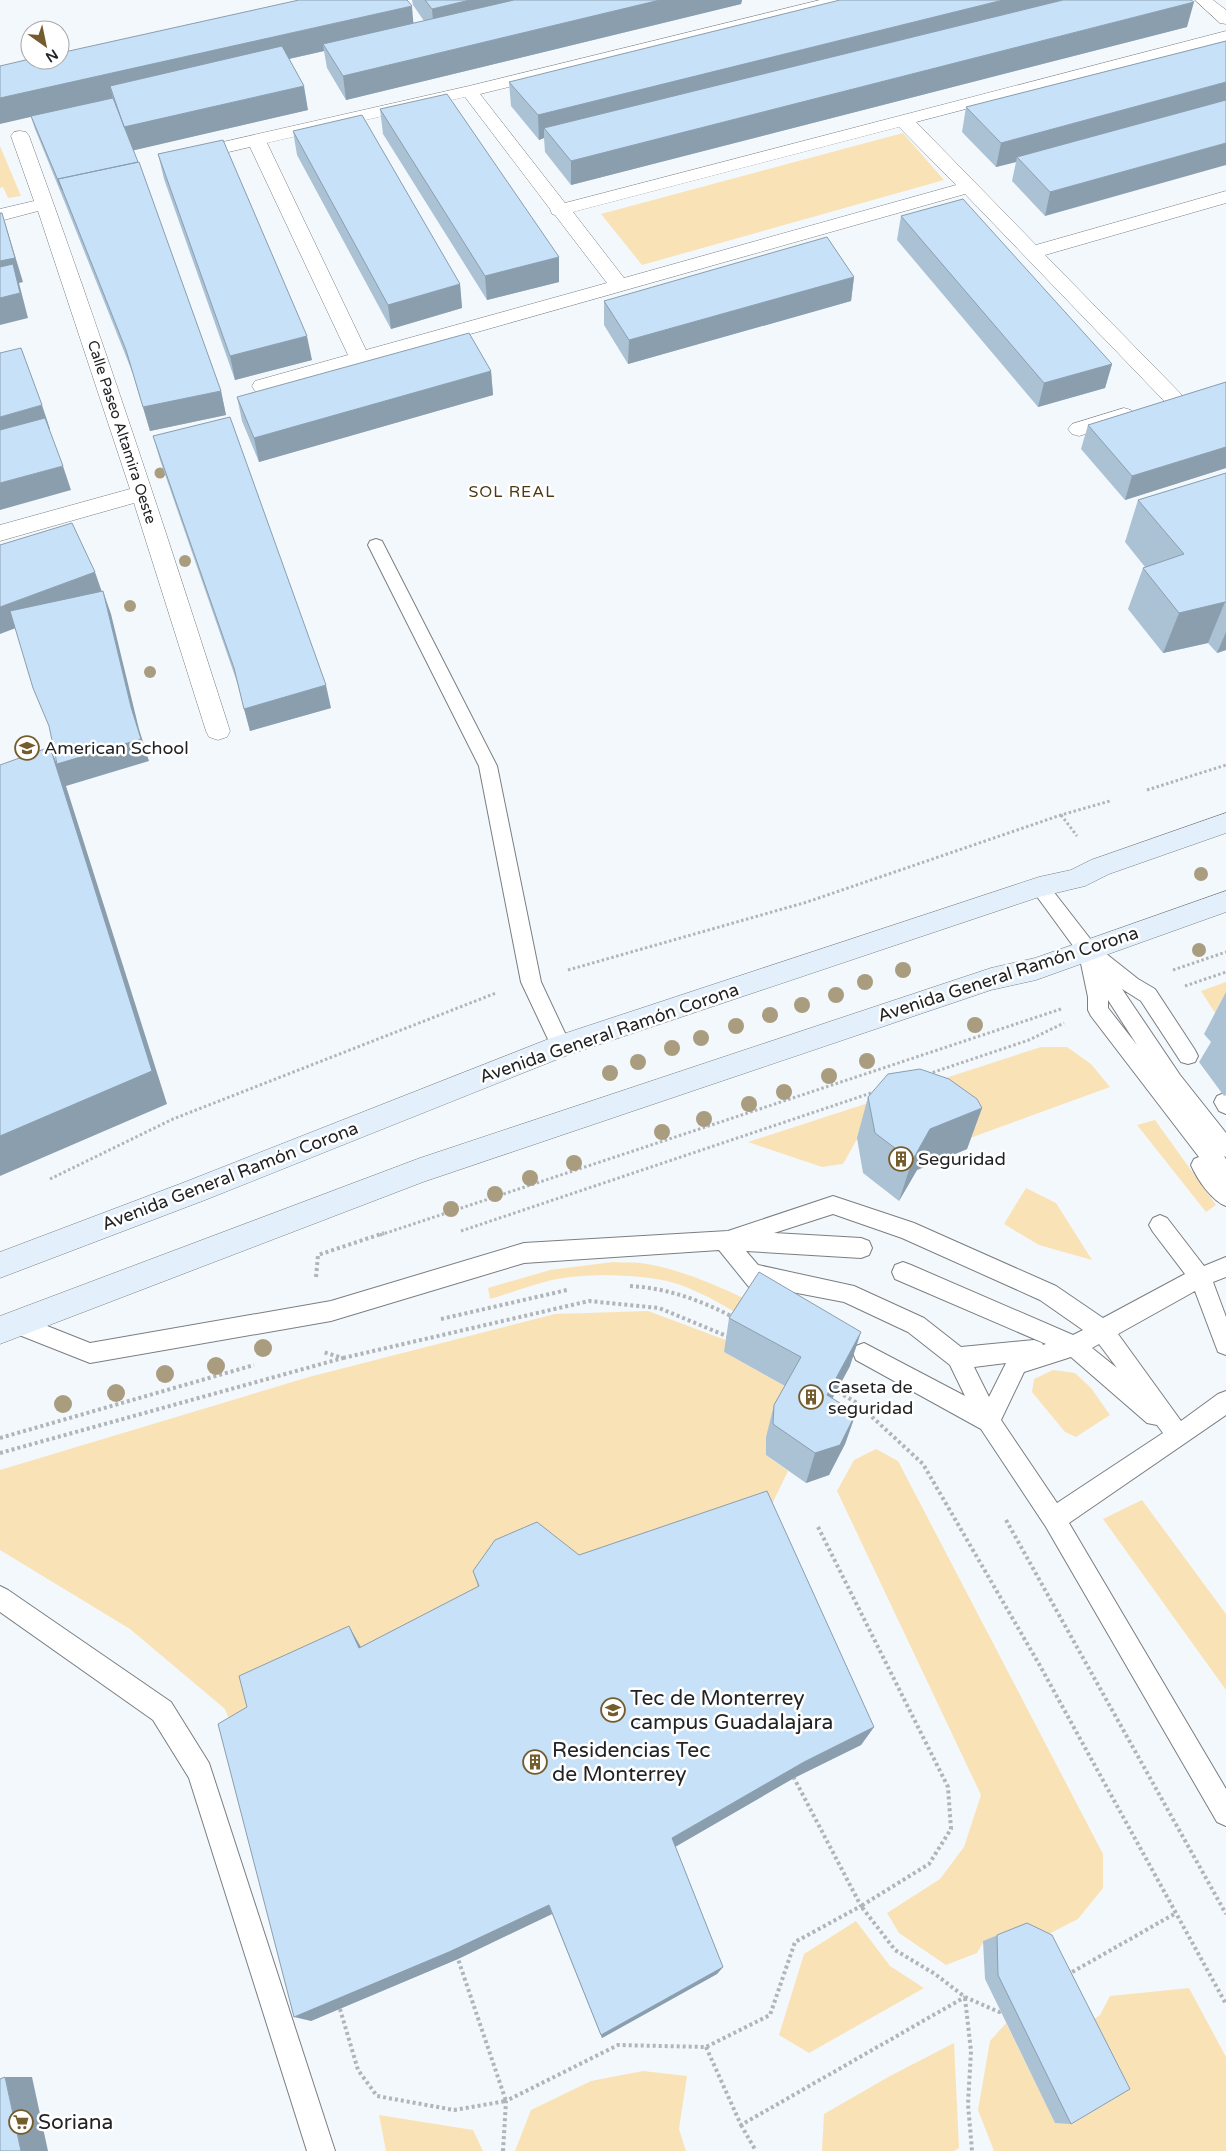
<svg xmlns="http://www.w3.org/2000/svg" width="1226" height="2151" font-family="'Varela Round',sans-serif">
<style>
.green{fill:#fae2b7}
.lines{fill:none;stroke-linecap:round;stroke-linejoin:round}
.service-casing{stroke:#7a7e82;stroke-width:2}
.minor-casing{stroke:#7a7e82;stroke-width:1}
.secondary-casing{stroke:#7a7e82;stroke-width:1}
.path-far1{stroke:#b1b5b9;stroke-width:3;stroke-dasharray:2.5 2.5;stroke-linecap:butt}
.path{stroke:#b1b5b9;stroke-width:4;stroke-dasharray:3 3;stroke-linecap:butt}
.service{fill:#fff;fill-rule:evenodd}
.minor{fill:#fff;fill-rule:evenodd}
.secondary{fill:#e3f0fc;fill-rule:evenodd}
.tree{fill:#aa9c7f}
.wall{fill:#abc2d5}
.shaded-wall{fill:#8b9eae}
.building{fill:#c7e1f8;stroke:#8b9eae}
.labels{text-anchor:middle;stroke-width:5;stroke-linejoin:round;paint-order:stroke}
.far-street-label{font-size:15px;fill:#222325;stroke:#fff}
.far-neighbourhood-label{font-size:16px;letter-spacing:1px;fill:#4d3a14;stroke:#fff}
.poi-label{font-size:18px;fill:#222325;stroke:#fff;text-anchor:start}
.street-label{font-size:18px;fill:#222325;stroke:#fff}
.near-poi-label{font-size:21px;fill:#222325;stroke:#fff;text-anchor:start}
</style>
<rect width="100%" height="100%" fill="#f3f8fc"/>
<!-- green -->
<path class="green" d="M 903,133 L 944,180 L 642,265 L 601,214 Z
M 0,146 L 21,196 L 8,198 L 3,187 L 0,188 Z
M 1226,982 L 1226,1009 L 1215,1013 L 1201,991 Z
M 1041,1047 L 1067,1047 L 1091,1064 L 1110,1087 L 962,1141 L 935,1121 L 861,1132 L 843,1164 L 822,1167 L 748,1142 Z
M 1155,1120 L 1216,1205 L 1206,1212 L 1137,1125 Z
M 1026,1188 L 1056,1203 L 1092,1260 L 1039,1245 L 1004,1224 Z
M 613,1262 C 622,1263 632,1262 640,1263 C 679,1268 723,1288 758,1305 L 746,1319 C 722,1304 695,1288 667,1281 C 636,1274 583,1273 552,1280 C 531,1285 511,1293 490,1299 L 488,1288 L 550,1270 Z
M 648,1311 L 731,1342 L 724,1352 L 792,1390 L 766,1437 L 766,1455 L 788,1471 L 773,1502 L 581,1580 L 480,1595 L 238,1742 L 225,1709 L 130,1629 L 0,1550 L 0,1470 L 309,1377 L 555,1314 Z
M 1053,1370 L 1075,1373 L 1091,1388 L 1110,1415 L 1076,1437 L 1065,1432 L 1032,1392 L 1034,1379 Z
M 876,1449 L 898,1461 L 1103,1854 L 1103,1888 L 1078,1919 L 1037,1940 L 1013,1928 L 984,1941 L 977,1953 L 946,1965 L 899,1933 L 887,1913 L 940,1879 L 964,1847 L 981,1795 L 837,1491 L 854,1460 Z
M 1142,1500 L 1226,1614 L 1226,1690 L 1103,1519 Z
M 856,1921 L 890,1966 L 924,1988 L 809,2053 L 779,2035 L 804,1954 Z
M 1189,1988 L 1226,2057 L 1226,2151 L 994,2151 L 978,2110 L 990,2041 L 1006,2023 L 1055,2122 L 1081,2028 L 1100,2015 L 1110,1996 Z
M 954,2043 L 959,2148 L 954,2151 L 822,2151 L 824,2114 L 890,2076 Z
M 643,2071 L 687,2076 L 679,2129 L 686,2151 L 515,2151 L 531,2110 L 591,2081 Z
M 379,2115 L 473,2130 L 483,2151 L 386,2151 Z"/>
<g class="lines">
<!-- service casing -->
<g class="service-casing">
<path id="service" d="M 376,539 L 382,541 L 384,545 L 497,766 L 541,982 L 571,1046 L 568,1052 L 561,1054 L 554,1052 L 521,982 L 479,766 L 368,545 L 370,541 Z
M 1039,880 L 1046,882 L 1095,945 L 1138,979 L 1155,989 L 1195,1050 L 1198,1056 L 1195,1062 L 1188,1064 L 1181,1062 L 1141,1001 L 1122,989 L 1180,1075 L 1226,1133 L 1226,1157 L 1224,1156 L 1226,1159 L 1226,1206 C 1212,1201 1197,1179 1191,1165 L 1194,1159 L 1199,1157 L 1091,1016 L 1088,1010 L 1088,997 L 1079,954 L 1030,887 L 1032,882 ZM 1108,1000 L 1137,1045 L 1108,1008 Z
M 1224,1093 L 1226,1094 L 1226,1114 L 1219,1111 L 1214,1102 L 1217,1096 Z
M 833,1196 L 914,1223 L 1056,1286 L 1103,1318 L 1185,1274 L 1153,1232 L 1149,1225 L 1153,1218 L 1160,1215 L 1167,1218 L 1204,1266 L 1226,1257 L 1226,1277 L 1213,1282 L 1226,1317 L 1226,1355 L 1218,1352 L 1195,1291 L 1118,1334 L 1181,1421 L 1218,1394 L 1226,1391 L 1226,1415 L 1069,1523 L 1226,1789 L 1226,1826 L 1217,1822 L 1046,1527 L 981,1429 L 856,1360 L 853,1353 L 856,1346 L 864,1343 L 965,1396 L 950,1365 L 908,1332 L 844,1302 L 771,1288 L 769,1292 L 761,1295 L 753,1292 L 719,1250 L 524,1263 L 331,1321 L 90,1363 L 9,1331 L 6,1324 L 9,1317 L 17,1314 L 90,1343 L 331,1301 L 524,1243 L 728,1231 ZM 833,1214 L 902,1238 L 1040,1300 L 1083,1330 L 1073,1335 L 911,1265 L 903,1262 L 895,1265 L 892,1272 L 895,1279 L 1046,1344 L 1043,1345 L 1042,1343 L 1034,1340 L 961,1347 L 924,1318 L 854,1286 L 758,1265 L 746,1251 L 861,1258 L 869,1255 L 872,1248 L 869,1241 L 861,1238 L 774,1233 ZM 1099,1344 L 1117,1368 L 1092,1348 ZM 1071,1357 L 1147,1423 L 1157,1425 L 1163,1433 L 1057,1503 L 1001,1420 L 1024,1372 ZM 1006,1363 L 989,1397 L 974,1367 Z
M 0,1586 L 8,1590 L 171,1702 L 209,1763 L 335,2151 L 307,2151 L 189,1778 L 153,1720 L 0,1612 Z"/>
</g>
<!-- minor casing -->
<g class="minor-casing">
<path id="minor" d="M 820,0 L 849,0 L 847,4 L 480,94 L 565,203 L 1226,31 L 1226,41 L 916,122 L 1036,245 L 1226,191 L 1226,203 L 1045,255 L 1181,394 L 1184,399 L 1181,404 L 1174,406 L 1167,404 L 965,194 L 269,391 L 262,393 L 255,391 L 252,386 L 255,381 L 348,355 L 250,147 L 190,161 L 183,159 L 181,155 L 183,151 L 469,86 ZM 465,97 L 550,209 L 552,214 L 555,215 L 607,283 L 366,350 L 267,143 ZM 899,127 L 956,185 L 624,278 L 573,212 Z
M 1195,0 L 1213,0 L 1226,10 L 1226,24 L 1220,23 Z
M 20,131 L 26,132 L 29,136 C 101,333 166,531 230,731 L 227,737 L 218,740 L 209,737 L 206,731 L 134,503 L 0,541 L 0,525 L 130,489 L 38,211 L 0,221 L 0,209 L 34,201 L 11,136 L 14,132 Z
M 1124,408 L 1131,410 L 1135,415 L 1131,420 L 1079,436 L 1072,434 L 1068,429 L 1072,424 Z"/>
</g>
<!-- secondary casing -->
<g class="secondary-casing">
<path id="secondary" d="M 1226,813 L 1226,833 L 1109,874 L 1085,886 L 1039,897 L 568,1055 L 205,1200 L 0,1278 L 0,1252 L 185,1182 L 551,1038 L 1039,877 L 1071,870 L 1091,860 Z
M 1226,891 L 1226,912 L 1036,980 L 991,990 L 423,1182 L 0,1344 L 0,1316 L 420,1158 L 991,968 L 1035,958 Z"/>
</g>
<!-- path-far1 -->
<path class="path-far1" d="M 1147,790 L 1226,765
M 1061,815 L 1077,836
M 568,970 L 807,902 L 1061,815 L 1110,801
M 1173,970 L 1226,952
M 1185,986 L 1226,972
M 928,1074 L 1029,1040 L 1064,1023
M 50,1179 L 173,1119 L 496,993
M 461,1231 L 874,1092
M 380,1235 L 1061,1009"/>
<!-- path -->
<path class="path" d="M 316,1277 L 318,1255 L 384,1233
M 630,1286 C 667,1288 700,1300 733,1317
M 441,1319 L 567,1290
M 343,1358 L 589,1301 L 659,1308 L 729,1337
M 833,1389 L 857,1403 L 923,1464 L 1039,1664 L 1226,2004
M 0,1438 L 254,1365
M 0,1453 L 343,1358 L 323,1352
M 1006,1520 L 1226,1914
M 818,1527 L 948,1787 L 951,1829 L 929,1864 L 861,1906 L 895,1950 L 935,1974 L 965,1997 L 999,2012 L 1002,2010
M 1067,1975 L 1176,1913
M 965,1998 L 971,2051 L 968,2104 L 972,2151
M 340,2009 L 358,2070 L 377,2096 L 454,2110 L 506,2101 L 458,1959
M 706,2047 L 741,2125 L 965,1997
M 741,2125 L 756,2151
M 503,2151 L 506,2101 L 618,2045 L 706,2047 L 770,2015 L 795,1942 L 861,1906 L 794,1778"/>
<!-- service -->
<use href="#service" class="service"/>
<!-- minor -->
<use href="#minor" class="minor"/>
<!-- secondary -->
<use href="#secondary" class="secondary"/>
</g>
<!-- trees -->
<g class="tree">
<circle cx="160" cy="473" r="5.5"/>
<circle cx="185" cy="561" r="6"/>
<circle cx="130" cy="606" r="6"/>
<circle cx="150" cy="672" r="6"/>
<circle cx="1201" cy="874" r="7"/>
<circle cx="1199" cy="950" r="7"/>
<circle cx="903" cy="970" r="8"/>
<circle cx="865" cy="982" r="8"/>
<circle cx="836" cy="995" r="8"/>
<circle cx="802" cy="1005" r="8"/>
<circle cx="770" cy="1015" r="8"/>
<circle cx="975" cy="1025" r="8"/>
<circle cx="736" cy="1026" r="8"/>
<circle cx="701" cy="1038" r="8"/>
<circle cx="672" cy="1048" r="8"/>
<circle cx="867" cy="1061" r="8"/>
<circle cx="638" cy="1062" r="8"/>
<circle cx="610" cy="1073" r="8"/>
<circle cx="829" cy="1076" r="8"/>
<circle cx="784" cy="1092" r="8"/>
<circle cx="749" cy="1104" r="8"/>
<circle cx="704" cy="1119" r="8"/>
<circle cx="662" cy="1132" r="8"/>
<circle cx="574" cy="1163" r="8"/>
<circle cx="530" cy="1178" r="8"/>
<circle cx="495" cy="1194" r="8"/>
<circle cx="451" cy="1209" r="8"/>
<circle cx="263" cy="1348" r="9"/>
<circle cx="216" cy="1366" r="9"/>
<circle cx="165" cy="1374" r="9"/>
<circle cx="116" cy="1393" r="9"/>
<circle cx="63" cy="1404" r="9"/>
</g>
<!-- wall -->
<path class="wall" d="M 412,0 L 742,0 L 741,4 L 346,100 L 327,68 L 324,51 L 289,59 L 308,110 L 133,150 L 221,391 L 226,415 L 150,431 L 133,374 L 65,203 L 35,129 L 31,117 L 0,66 L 413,23 L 424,21 L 413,5 Z
M 1187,27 L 571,185 L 545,152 L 544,138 L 539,140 L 511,106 L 509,82 Z
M 1226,41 L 1045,216 L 1012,181 L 1016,162 L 996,167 L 962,132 L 966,107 Z
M 380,109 L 559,257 L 559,282 L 487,300 L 383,134 Z
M 293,131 L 460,284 L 462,308 L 391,329 L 297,155 Z
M 158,154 L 312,360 L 235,380 L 164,179 Z
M 901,216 L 1112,364 L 1105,388 L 1038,407 L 897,240 Z
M 854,277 L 851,301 L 628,364 L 604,325 L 604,301 Z
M 491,371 L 493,395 L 259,462 L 242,421 L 237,397 Z
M 1226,382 L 1226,468 L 1125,500 L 1081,449 L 1088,425 Z
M 153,436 L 331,708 L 250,731 L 238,685 L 160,460 Z
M 1226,473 L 1226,650 L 1217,653 L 1208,643 L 1163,653 L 1128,609 L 1143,568 L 1145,567 L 1125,542 L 1138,500 Z
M 1226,992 L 1226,1095 L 1224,1096 L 1199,1062 L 1211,1042 L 1204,1034 Z
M 868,1097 L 982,1108 L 967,1149 L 917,1170 L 899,1201 L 863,1173 L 857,1138 Z
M 729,1318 L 850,1366 L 832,1399 L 856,1413 L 845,1444 L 829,1475 L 806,1483 L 766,1455 L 766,1437 L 774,1405 L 785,1386 L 724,1352 Z
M 579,1555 L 874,1727 L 861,1745 L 794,1778 L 675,1847 L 723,1967 L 717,1974 L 602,2038 L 552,1914 L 458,1959 L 311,2021 L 361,1647 L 478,1587 L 473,1571 Z
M 1027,1923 L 1071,2124 L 1055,2123 L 985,1979 L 983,1941 Z"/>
<!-- shaded-wall -->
<path class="shaded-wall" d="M 470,0 L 573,0 L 434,33 L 432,9 Z
M 660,0 L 742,0 L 741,4 L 346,100 L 343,76 Z
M 1003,0 L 1094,0 L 544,128 L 544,138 L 539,140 L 538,115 Z
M 1194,2 L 1187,27 L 571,185 L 571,161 Z
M 412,6 L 414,31 L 323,44 L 324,51 L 114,98 L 110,86 L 113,98 L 0,124 L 0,98 Z
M 1226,82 L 1226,104 L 1017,157 L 1016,162 L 996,167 L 1001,143 Z
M 304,86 L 308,110 L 131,151 L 124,127 Z
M 1226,143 L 1226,165 L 1045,216 L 1050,192 Z
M 2,213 L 23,282 L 19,283 L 28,318 L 0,325 L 0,261 Z
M 559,257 L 559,282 L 487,300 L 485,276 Z
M 854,277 L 851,301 L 628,364 L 629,340 Z
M 460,284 L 462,308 L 391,329 L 388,305 Z
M 307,336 L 312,360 L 235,380 L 230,356 Z
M 1112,364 L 1105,388 L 1038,407 L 1044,383 Z
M 491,371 L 493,395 L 259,462 L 254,438 Z
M 221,391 L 226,415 L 150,431 L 143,407 Z
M 42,405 L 50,429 L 0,443 L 0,417 Z
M 1226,447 L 1226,468 L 1125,500 L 1132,476 Z
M 63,466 L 71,490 L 0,510 L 0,483 Z
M 95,572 L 103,595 L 0,634 L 0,607 Z
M 103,591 L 111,614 L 139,729 L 149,761 L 66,786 L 167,1104 L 0,1176 L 0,1136 L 50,747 L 57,764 L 131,707 Z
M 1225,602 L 1208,643 L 1163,653 L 1179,613 Z
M 1226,632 L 1226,650 L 1217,653 Z
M 326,685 L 331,708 L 250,731 L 244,709 Z
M 982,1108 L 967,1149 L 917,1170 L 899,1201 L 912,1161 L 930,1129 Z
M 861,1332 L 850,1366 L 817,1427 L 827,1395 Z
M 856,1413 L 845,1444 L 829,1475 L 806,1483 L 815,1453 Z
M 349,1626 L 362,1649 L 359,1648 Z
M 874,1727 L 861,1745 L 794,1778 L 668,1851 L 672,1838 L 804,1762 Z
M 549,1905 L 552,1914 L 458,1959 L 311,2021 L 294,2017 Z
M 723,1967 L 717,1974 L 602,2038 L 601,2035 Z
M 5,2077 L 32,2077 L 48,2151 L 21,2151 Z"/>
<!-- building -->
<path class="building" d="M 299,0 L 407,0 L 412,6 L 0,98 L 0,66 L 30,59 L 60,60 L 60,53 Z
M 425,0 L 470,0 L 432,9 Z
M 514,0 L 660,0 L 343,76 L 323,44 Z
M 840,0 L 1003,0 L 538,115 L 509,82 Z
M 1063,0 L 1191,0 L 1194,2 L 571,161 L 544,128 Z
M 1226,41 L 1226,82 L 1001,143 L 966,107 Z
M 282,46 L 304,86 L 124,127 L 110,86 Z
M 447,94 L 559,257 L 485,276 L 380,109 Z
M 113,98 L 138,162 L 58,179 L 62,190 L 31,116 Z
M 1226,100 L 1226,143 L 1050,192 L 1017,157 Z
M 362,115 L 460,284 L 388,305 L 293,131 Z
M 223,140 L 307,336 L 230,356 L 158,154 Z
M 139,162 L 221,391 L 143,407 L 126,350 L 58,179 Z
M 963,199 L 1112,364 L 1044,383 L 901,216 Z
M 0,213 L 2,213 L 15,258 L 0,261 Z
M 827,237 L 854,277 L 629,340 L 604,301 Z
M 13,264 L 20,293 L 0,298 L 0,267 Z
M 469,333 L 491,371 L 254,438 L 237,397 Z
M 21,348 L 42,405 L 0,417 L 0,353 Z
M 1226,382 L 1226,447 L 1132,476 L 1088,425 Z
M 230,417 L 326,685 L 244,709 L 234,668 L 153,436 Z
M 45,418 L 63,466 L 0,483 L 0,430 Z
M 1226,473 L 1226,603 L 1225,602 L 1179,613 L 1143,568 L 1184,554 L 1138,500 Z
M 72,523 L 95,572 L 0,607 L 0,545 Z
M 103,591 L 131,707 L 141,739 L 57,764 L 49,726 L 33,688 L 10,611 Z
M 50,747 L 152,1071 L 0,1136 L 0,765 Z
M 920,1069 L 949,1079 L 977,1099 L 982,1108 L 930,1129 L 912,1161 L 875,1133 L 868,1097 L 888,1074 Z
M 759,1272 L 861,1332 L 827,1395 L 856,1413 L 840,1445 L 815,1453 L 773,1424 L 774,1405 L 801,1357 L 729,1318 Z
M 767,1491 L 874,1727 L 804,1762 L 672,1838 L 723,1967 L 601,2035 L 549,1905 L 449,1952 L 294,2017 L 218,1724 L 247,1707 L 239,1676 L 349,1626 L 359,1648 L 479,1586 L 473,1571 L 495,1540 L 537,1522 L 579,1555 Z
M 1027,1923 L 1052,1935 L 1130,2089 L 1071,2124 L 998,1975 L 997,1935 Z
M 5,2077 L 21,2151 L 0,2151 L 0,2079 Z"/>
<!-- icons -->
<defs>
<g id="school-ring" transform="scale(1.25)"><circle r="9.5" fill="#fff" stroke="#755c2d" stroke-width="1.5"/><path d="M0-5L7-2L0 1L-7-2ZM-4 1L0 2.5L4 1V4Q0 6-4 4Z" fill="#755c2d"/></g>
<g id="building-ring" transform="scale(1.25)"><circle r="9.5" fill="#fff" stroke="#755c2d" stroke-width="1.5"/><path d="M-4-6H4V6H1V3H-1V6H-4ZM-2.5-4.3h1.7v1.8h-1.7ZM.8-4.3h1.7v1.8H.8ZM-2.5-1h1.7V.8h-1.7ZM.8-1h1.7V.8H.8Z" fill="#755c2d"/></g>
<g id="university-ring" transform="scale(1.25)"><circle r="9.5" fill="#fff" stroke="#755c2d" stroke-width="1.5"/><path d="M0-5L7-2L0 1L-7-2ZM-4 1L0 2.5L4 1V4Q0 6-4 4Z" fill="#755c2d"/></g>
<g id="supermarket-ring" transform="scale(1.25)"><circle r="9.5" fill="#fff" stroke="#755c2d" stroke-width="1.5"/><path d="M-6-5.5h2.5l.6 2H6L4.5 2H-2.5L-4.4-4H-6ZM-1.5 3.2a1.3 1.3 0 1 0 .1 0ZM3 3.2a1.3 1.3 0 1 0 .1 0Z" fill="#755c2d"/></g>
</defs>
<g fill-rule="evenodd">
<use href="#school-ring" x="27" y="748"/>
<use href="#building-ring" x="901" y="1159"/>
<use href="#building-ring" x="811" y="1397"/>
<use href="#university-ring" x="613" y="1710"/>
<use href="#building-ring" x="535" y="1762"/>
<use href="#supermarket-ring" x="21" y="2122"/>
</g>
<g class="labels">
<!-- far-street labels -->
<g class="far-street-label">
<text transform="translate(122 432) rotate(72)" y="5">Calle Paseo Altamira Oeste</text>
</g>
<!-- far-neighbourhood labels -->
<g class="far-neighbourhood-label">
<text x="512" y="497">SOL REAL</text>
</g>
<!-- poi labels -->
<g class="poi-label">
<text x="44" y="754">American School</text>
<text x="918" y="1165">Seguridad</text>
<text x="828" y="1393">Caseta de<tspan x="828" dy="21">seguridad</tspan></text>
</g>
<!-- street labels -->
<g class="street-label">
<text transform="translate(1008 974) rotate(-18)" y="6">Avenida General Ramón Corona</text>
<text transform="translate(609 1033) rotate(-19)" y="6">Avenida General Ramón Corona</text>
<text transform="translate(230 1176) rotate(-21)" y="6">Avenida General Ramón Corona</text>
</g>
<!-- near-poi labels -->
<g class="near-poi-label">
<text x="630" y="1705">Tec de Monterrey<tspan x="630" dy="24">campus Guadalajara</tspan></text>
<text x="552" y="1757">Residencias Tec<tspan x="552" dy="24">de Monterrey</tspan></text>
<text x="38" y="2129">Soriana</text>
</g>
</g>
<!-- north arrow -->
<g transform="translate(45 45) rotate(147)"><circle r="24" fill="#ffffff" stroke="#a7a7a8"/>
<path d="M0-4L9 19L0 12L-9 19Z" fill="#755c2d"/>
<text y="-8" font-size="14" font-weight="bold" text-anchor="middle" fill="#222325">N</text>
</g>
</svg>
